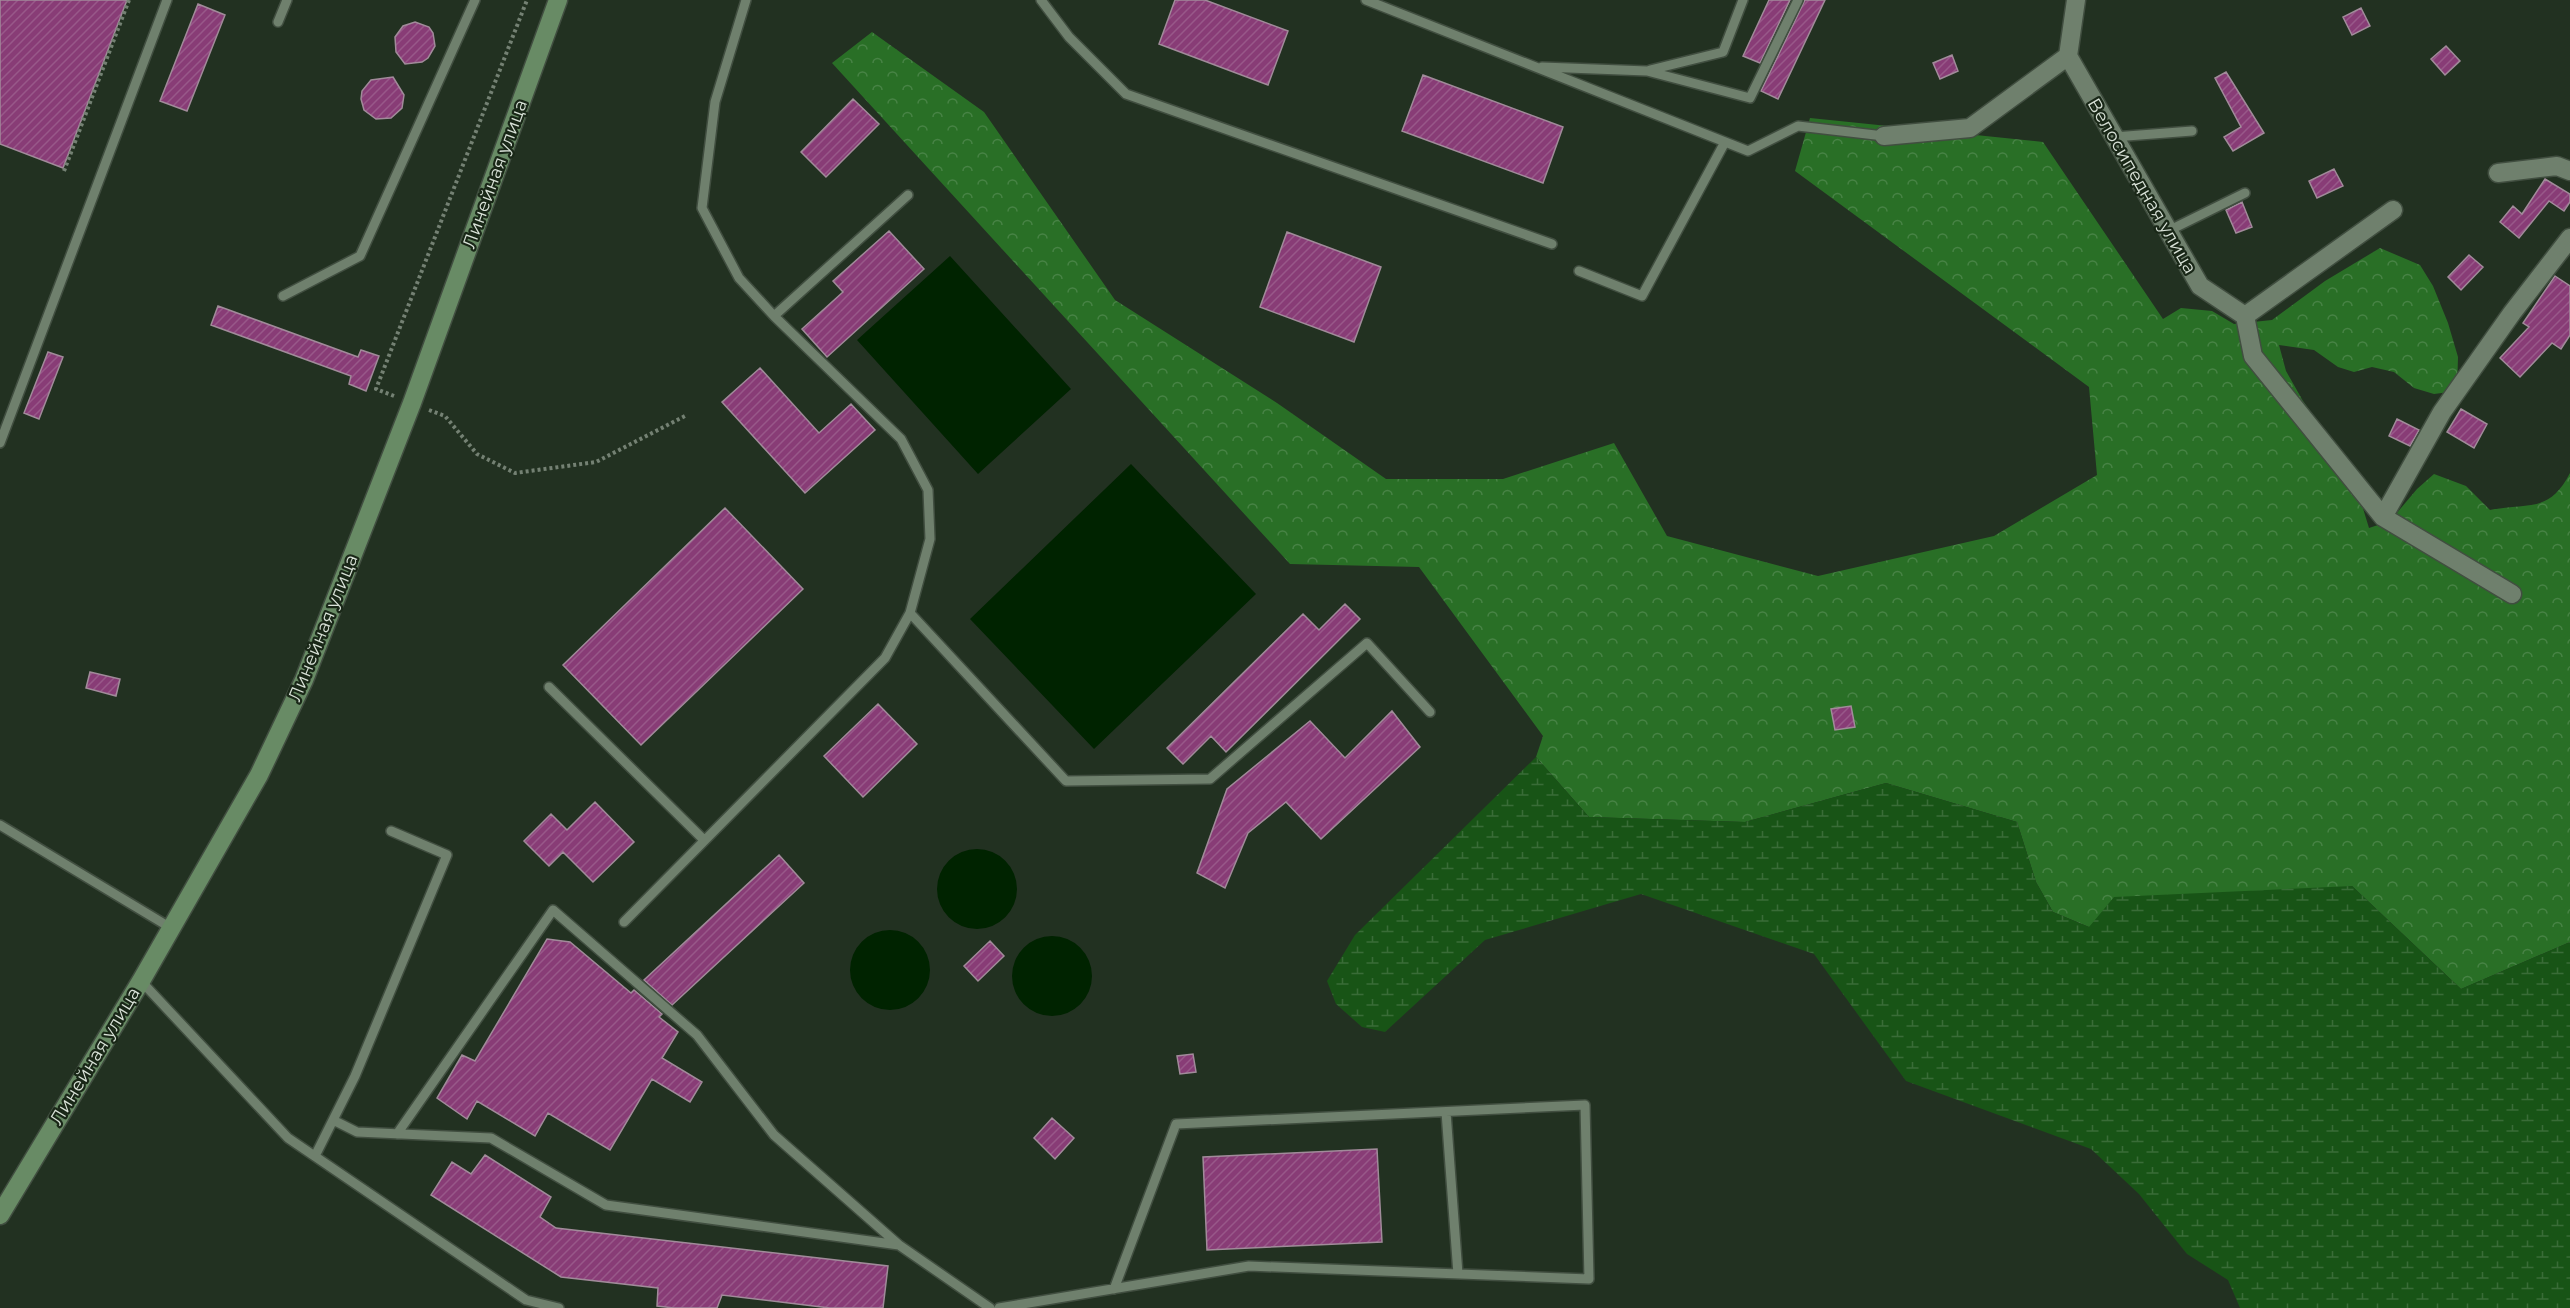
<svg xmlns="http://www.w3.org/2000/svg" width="2570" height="1308" font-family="Montserrat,sans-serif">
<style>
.forest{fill:url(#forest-crowns)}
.wetland{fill:url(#wetland-marsh)}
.water{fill:#002300}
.building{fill:url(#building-hatch);stroke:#a18b9a;stroke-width:1.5}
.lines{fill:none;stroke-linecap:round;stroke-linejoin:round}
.lane-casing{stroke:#414e40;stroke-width:12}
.street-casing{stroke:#414e40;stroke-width:21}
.secondary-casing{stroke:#414e40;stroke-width:21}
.path{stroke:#748173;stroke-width:4;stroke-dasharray:3 3;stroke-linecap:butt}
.lane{stroke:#6f806d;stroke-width:9}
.street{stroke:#6f806d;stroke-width:18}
.secondary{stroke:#688b65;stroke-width:18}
.labels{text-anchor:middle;stroke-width:4.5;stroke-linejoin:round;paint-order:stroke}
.street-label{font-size:18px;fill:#dae3d9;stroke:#192717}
</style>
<defs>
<pattern id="forest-crowns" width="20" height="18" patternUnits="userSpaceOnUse" patternTransform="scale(1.5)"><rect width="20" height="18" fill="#296f26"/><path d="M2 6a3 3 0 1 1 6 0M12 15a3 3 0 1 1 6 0" fill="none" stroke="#478345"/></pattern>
<pattern id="wetland-marsh" width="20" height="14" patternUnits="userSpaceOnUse" patternTransform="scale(1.5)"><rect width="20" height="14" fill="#185416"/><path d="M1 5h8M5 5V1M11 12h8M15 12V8" fill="none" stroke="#396c37"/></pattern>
<pattern id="building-hatch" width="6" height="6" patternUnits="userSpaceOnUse" patternTransform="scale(1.5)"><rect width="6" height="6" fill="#883c76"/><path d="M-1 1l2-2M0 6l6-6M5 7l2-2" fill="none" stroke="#985889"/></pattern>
</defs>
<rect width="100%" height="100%" fill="#223121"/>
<!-- forest -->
<path class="forest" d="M 872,32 L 984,112 L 1115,300 L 1277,403 L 1386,479 L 1503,479 L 1614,443 L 1667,536 L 1818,576 L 1994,536 L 2097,475 L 2089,387 L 1795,171 L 1810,118 L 2043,142 L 2163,319 L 2181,308 L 2212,311 L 2234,324 L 2272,320 L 2325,281 L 2380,248 L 2420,265 L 2433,286 L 2448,323 L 2458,357 L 2457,391 L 2434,394 L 2414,388 L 2394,372 L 2372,367 L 2354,372 L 2338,367 L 2314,350 L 2279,345 L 2286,371 L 2303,401 L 2350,466 L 2369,528 L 2390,521 L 2417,489 L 2434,474 L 2466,486 L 2490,510 C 2528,502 2549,514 2570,473 L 2570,942 L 2461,989 L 2352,886 L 2089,927 L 2053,912 L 2036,882 L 2017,822 L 1886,783 L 1745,822 L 1589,817 L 1536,757 L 1543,736 L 1419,567 L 1290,564 L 832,63 Z"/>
<!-- wetland -->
<path class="wetland" d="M 1536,757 L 1589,817 L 1745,822 L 1886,783 L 2017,822 L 2036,882 L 2053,912 L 2089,927 L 2114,897 L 2352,886 L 2461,989 L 2570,942 L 2570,1308 L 2240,1308 L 2228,1280 L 2187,1254 L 2139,1194 L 2091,1149 L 1906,1081 L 1814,954 L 1641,894 L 1485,940 L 1385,1032 L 1362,1027 L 1336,1004 L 1327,981 L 1355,935 Z"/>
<!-- water -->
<path class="water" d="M 950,256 L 1071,389 L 978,474 L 857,340 Z
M 1131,464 L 1256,594 L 1094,749 L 970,619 Z
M937 889a40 40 0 1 1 80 0a40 40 0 1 1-80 0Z
M850 970a40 40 0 1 1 80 0a40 40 0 1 1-80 0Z
M1012 976a40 40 0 1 1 80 0a40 40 0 1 1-80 0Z"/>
<!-- building -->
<path class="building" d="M 0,0 L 127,0 L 63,168 L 0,144 Z
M 1175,0 L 1205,0 L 1288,31 L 1268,85 L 1159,44 Z
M 1769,0 L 1790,0 L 1760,63 L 1743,56 Z
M 1805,0 L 1825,0 L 1778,99 L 1761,91 Z
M 198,4 L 225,15 L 187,111 L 160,101 Z
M 2361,8 L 2370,26 L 2352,35 L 2343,17 Z
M 415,22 L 429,27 L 433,33 L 435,46 L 428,58 L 422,62 L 405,64 L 396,52 L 395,37 L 403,26 Z
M 2446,46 L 2460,61 L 2445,75 L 2431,59 Z
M 1952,55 L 1958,71 L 1940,79 L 1933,63 Z
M 2226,72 L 2264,133 L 2233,151 L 2224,137 L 2241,127 L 2215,78 Z
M 1423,75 L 1563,127 L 1543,183 L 1402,131 Z
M 393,77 L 404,95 L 402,108 L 391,118 L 376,119 L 364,110 L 361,99 L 362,91 L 371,80 Z
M 853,99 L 879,124 L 826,177 L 801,152 Z
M 2334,169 L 2343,186 L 2317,198 L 2309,181 Z
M 2545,179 L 2570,194 L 2570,202 L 2564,211 L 2549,201 L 2519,238 L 2500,222 L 2513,206 L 2522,214 Z
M 2242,202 L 2252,227 L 2236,233 L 2226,210 Z
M 889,231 L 924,269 L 827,357 L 802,329 L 843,292 L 833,281 Z
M 1287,232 L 1381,267 L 1354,342 L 1260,307 Z
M 2469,255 L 2483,267 L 2461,290 L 2448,277 Z
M 2555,276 L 2570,286 L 2570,335 L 2561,349 L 2552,343 L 2520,377 L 2500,358 L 2529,327 L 2523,323 Z
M 218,306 L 358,357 L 361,350 L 379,356 L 366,391 L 349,384 L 351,376 L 211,325 Z
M 48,352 L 63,357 L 39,419 L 24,413 Z
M 760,368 L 819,433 L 851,404 L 875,430 L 805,493 L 722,402 Z
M 2461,409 L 2487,424 L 2474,448 L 2447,432 Z
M 2397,419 L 2419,430 L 2410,446 L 2389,436 Z
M 725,508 L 803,589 L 641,745 L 563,665 Z
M 1345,604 L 1360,619 L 1226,752 L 1211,736 L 1183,764 L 1167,748 L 1303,614 L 1319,630 Z
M 90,672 L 120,679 L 116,696 L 86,688 Z
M 878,704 L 917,744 L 863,797 L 824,756 Z
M 1851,706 L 1855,727 L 1835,730 L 1831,709 Z
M 1392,711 L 1420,747 L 1321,839 L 1286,802 L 1248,833 L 1225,888 L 1197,873 L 1227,789 L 1310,721 L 1345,758 Z
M 595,802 L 634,842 L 593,882 L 563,852 L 549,866 L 524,841 L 551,814 L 567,830 Z
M 779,855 L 804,883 L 672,1005 L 644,980 Z
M 547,939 L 570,942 L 631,993 L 634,990 L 662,1014 L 659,1017 L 678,1032 L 662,1058 L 702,1082 L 690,1102 L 652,1079 L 610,1150 L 548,1113 L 535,1136 L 477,1101 L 467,1119 L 437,1098 L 462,1055 L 475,1061 Z
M 990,941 L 1004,956 L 978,981 L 964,966 Z
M 1193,1054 L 1196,1072 L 1180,1074 L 1177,1056 Z
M 1052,1118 L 1074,1138 L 1055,1159 L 1034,1138 Z
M 1377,1149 L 1382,1242 L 1207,1250 L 1203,1157 Z
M 485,1155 L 551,1197 L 540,1217 L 556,1228 L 888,1266 L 883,1308 L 830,1308 L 722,1295 L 717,1308 L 674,1308 L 657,1306 L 658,1288 L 561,1277 L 431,1195 L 452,1162 L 471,1174 Z"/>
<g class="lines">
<!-- lane casing -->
<g class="lane-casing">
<path id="lane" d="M 1041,0 L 1069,37 L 1126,94 L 1552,244
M 1366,0 L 1748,151 L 1798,126 L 1884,136
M 278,22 L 287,0
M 1542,67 L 1647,71 L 1750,98 L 1798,0
M 1650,70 L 1723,52 L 1743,0
M 2114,137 L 2192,131
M 2168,231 L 2245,193
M 1579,271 L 1642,296 L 1725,142
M 283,296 L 360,256 L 475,0
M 774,316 L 908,195
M 0,443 L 167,0
M 910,613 L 1066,781 L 1210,779 L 1367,643 L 1430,712
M 549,687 L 704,840
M 0,825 L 171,928
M 624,922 L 885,658 L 910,613 L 930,539 L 928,490 L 901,439 L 774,316 L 739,278 L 702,208 L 715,102 L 746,0
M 141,981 L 288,1138 L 526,1300 L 559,1308
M 1446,1112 L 1458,1274
M 333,1120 L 357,1132 L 491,1138 L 606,1205 L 899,1245 L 990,1308
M 397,1134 L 553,910 L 697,1035 L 774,1135 L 899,1245
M 315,1156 L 355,1076 L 447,855 L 391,831
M 999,1308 L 1249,1266 L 1589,1279 L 1585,1105 L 1176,1124 L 1114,1289"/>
</g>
<!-- street casing -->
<g class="street-casing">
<path id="street" d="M 2076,0 L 2068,56 L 2200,286 L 2245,316 L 2253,356 L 2383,517 L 2512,594
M 1884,136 L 1970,128 L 2068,56
M 2498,173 L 2557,166 L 2570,171
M 2245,316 L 2393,210
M 2383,517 L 2442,412 L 2512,313 L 2570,238"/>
</g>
<!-- secondary casing -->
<g class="secondary-casing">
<path id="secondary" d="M 0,1215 L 141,981 L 259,775 L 304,680 L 412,403 L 558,0"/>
</g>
<!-- path -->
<path class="path" d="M 64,171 L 129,0
M 394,396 L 376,389 L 527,0
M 429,410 L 445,416 L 477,454 L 515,473 L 596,462 L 685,416"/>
<!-- lane -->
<use href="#lane" class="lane"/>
<!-- street -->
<use href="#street" class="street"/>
<!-- secondary -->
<use href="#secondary" class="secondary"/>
</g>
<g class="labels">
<!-- street labels -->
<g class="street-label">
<text transform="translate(495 174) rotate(-70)" y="6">Линейная улица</text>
<text transform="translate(2142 186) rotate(60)" y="6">Велосипедная улица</text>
<text transform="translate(323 628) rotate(-68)" y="6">Линейная улица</text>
<text transform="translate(95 1056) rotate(-59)" y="6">Линейная улица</text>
</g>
</g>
</svg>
